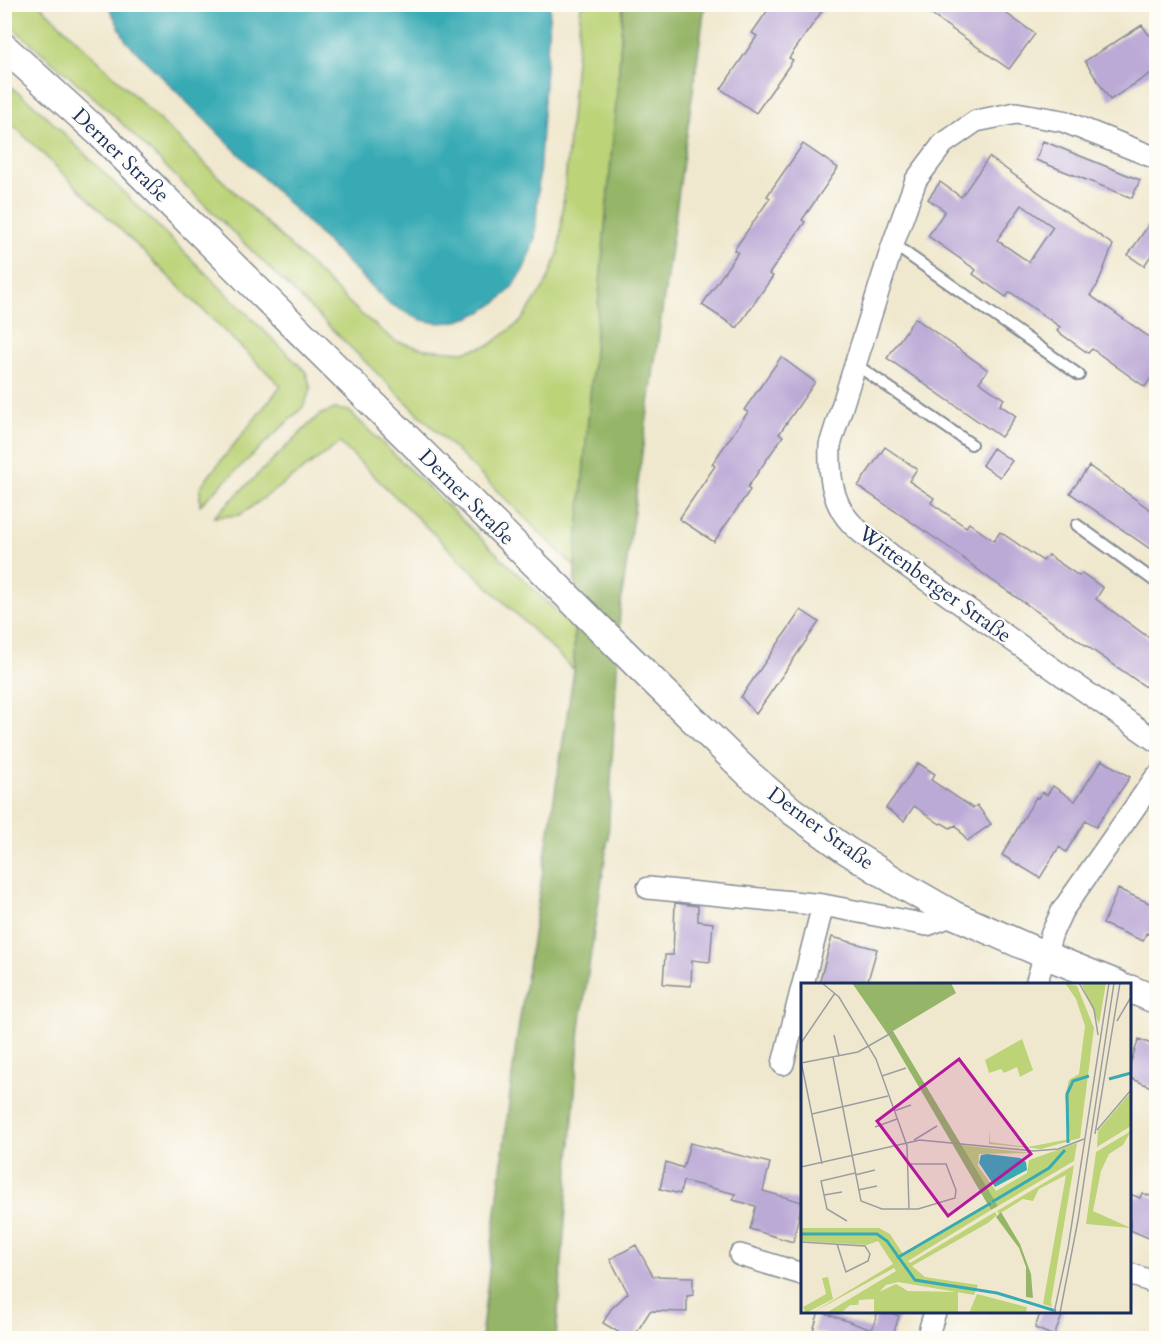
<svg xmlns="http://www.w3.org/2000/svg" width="1161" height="1343" font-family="Cardo,serif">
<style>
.green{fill:#bcd378;stroke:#6c816b;stroke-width:1.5}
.forest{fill:#95b568;stroke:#587263;stroke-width:1.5}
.water{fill:#39aab4;stroke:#2a6c89;stroke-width:1.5}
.building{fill:#bba9d6;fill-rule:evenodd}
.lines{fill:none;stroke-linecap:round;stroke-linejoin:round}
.service-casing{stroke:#868c96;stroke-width:14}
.minor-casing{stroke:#868c96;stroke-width:24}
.tertiary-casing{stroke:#868c96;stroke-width:30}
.service{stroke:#fff;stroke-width:10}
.minor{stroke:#fff;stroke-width:21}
.tertiary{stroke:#fff;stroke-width:27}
.labels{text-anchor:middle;stroke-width:4.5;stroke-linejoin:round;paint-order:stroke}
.street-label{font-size:21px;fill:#1b2f5e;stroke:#fdfcf7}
.inset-river{fill:none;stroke:#39aab4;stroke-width:3}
.inset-road{fill:none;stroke:#9b9ea1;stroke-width:1.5}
.view{fill:#b5179e;fill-opacity:0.15;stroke:#b5179e;stroke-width:3}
.inset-edge{fill:none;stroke:#1b2f5e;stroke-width:3}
</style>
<rect width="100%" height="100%" fill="#fdfcf7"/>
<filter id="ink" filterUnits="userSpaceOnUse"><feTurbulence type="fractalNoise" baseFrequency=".0167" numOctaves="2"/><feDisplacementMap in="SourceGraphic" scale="12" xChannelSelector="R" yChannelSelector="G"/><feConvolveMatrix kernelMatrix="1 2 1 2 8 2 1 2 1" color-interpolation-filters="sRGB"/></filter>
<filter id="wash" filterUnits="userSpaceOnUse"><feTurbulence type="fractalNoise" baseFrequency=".008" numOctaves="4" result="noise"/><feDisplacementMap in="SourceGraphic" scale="24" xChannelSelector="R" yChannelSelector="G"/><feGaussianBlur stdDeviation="1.35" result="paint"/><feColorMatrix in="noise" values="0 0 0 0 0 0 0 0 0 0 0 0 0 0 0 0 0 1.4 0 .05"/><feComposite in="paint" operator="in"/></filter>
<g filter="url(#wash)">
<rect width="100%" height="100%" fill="#f0e8ce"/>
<!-- green -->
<path class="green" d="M 39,4 L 360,313 L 395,341 L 425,349 L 463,352 L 490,345 L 521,321 L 546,284 L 559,251 L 581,5 L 623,5 L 619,70 L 575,567 L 105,107 L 5,21 L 5,5 Z
M 4,82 L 36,106 L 306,372 L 311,389 L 303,407 L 200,505 L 200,487 L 281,386 L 5,117 Z
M 335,409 L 349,411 L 574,628 L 574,670 L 340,443 L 240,515 L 214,517 L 319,415 Z"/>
<!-- forest -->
<path class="forest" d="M 623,5 L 705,5 L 620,610 L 608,838 L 580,1027 L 556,1338 L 481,1338 L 516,1044 L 574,670 L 575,567 L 619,70 Z"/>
<!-- water -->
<path class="water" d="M 108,5 L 550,5 L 535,239 C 531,249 528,260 523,270 C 506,305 460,331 422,320 C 410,316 399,308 388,303 L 126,41 Z"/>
<g id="blocks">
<!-- building -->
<path class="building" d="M 772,4 L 827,4 L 789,58 L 793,60 L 756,113 L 721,89 L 757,36 L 752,33 Z
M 916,4 L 993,4 L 1035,34 L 1009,69 Z
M 1142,25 L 1149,35 L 1156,30 L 1156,70 L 1110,100 L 1085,61 Z
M 1043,141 L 1140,180 L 1132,198 L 1036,160 Z
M 803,144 L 838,168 L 802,220 L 805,222 L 769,274 L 773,276 L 737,328 L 702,305 L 738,252 L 734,250 L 770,198 L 767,196 Z
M 989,157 L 1113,245 L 1097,286 L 1090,295 L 1156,342 L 1156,370 L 1145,387 L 1092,349 L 1088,353 L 1057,331 L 1060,327 L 1010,292 L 1006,297 L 973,274 L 976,270 L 928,236 L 945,211 L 928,199 L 940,182 L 961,197 ZM 1022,205 L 1053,227 L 1029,262 L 997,240 Z
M 1156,214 L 1156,248 L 1144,266 L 1128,255 Z
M 915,318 L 988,370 L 979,382 L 1004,399 L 1000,405 L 1016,416 L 1001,437 L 887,358 Z
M 781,357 L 815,382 L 779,434 L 783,436 L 747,488 L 750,490 L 714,542 L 679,519 L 715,466 L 712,464 L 748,412 L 744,410 Z
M 885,447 L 917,469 L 909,481 L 934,498 L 931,503 L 966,527 L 969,523 L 994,541 L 1000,532 L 1043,561 L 1048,555 L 1079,576 L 1082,573 L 1103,588 L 1096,599 L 1156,643 L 1156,694 L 990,579 L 951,549 L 858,486 Z
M 993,448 L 1012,461 L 1000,477 L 982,465 Z
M 1089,466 L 1156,514 L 1156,553 L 1070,493 Z
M 801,610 L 819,622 L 756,714 L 741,697 Z
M 1102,760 L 1130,777 L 1096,827 L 1086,820 L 1066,852 L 1059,847 L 1040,878 L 1002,855 L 1036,797 L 1038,798 L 1042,792 L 1047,795 L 1053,786 L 1075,801 Z
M 918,763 L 935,774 L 931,780 L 973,808 L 977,805 L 991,824 L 967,841 L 956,825 L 950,828 L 942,823 L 940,824 L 914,806 L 904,821 L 886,808 Z
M 1118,889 L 1156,906 L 1156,937 L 1146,933 L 1143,941 L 1103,924 Z
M 675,903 L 698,906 L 698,921 L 713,923 L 710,962 L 692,960 L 691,986 L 663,984 L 665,955 L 673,955 Z
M 832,937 L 877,949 L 867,984 L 819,984 Z
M 1139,1039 L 1156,1046 L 1156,1089 L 1130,1078 L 1130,1064 Z
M 690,1143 L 770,1163 L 763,1191 L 802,1202 L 793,1242 L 750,1229 L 756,1206 L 733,1200 L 736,1194 L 683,1181 L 680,1194 L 660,1189 L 666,1162 L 683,1168 Z
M 1142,1193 L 1156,1198 L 1156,1241 L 1130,1230 L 1130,1194 L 1140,1198 Z
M 636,1245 L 653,1276 L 693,1277 L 693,1295 L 687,1296 L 687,1312 L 650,1311 L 633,1338 L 628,1338 L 603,1323 L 611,1309 L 628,1293 L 610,1259 Z
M 819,1311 L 872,1330 L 878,1311 L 886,1311 L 899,1316 L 892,1338 L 837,1338 L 813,1331 Z
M 1041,1311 L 1064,1311 L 1054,1336 L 1035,1328 Z"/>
</g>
</g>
<g filter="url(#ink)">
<use href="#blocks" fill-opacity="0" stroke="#868c96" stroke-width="1.5"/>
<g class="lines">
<!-- service casing -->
<g class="service-casing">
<path id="service" d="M 893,244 L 1079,375
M 855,364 L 971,444
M 1077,525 L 1156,582"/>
</g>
<!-- minor casing -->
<g class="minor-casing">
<path id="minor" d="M 1156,158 L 1063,121 L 1016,113 L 976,121 L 943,144 L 916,180 L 893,244 L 830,445 C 829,472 831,502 851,523 C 862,535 878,545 891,555 L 1156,741
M 648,888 L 823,905 L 927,925 L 954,915
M 803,984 L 823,905
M 1036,984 L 1052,933 L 1062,911 L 1156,777
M 783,1064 L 802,987
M 740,1255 L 802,1274
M 1130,1274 L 1156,1283
M 927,1338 L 935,1312"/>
</g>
<!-- tertiary casing -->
<g class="tertiary-casing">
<path id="tertiary" d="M 4,47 L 99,133 L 638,666 L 749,774 L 792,811 L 846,850 L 900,884 L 954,915 L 1045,955 L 1117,984
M 1130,989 L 1156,1000"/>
</g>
<!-- service -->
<use href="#service" class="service"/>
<!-- minor -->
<use href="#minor" class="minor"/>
<!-- tertiary -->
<use href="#tertiary" class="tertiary"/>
</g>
</g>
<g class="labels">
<!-- street labels -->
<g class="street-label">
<text transform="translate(121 155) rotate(44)" y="7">Derner Straße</text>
<text transform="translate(467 497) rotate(45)" y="7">Derner Straße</text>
<text transform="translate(935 584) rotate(36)" y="7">Wittenberger Straße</text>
<text transform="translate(821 828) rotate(36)" y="7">Derner Straße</text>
</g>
</g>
<!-- overview -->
<g transform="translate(801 983)">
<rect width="330" height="330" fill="#f0e8ce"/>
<path d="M 264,0 L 276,3 L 293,45 L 279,155 L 240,166 L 188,161 L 188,146 L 189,159 L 227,164 L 269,156 L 264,114 L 268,97 L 278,91 L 284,43 L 275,16 ZM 280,0 L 305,0 L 298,41 ZM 221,56 L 232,87 L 219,94 L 216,84 L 203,90 L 200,86 L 188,90 L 184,77 ZM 330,109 L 330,143 L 296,164 L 297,148 ZM 330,148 L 322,162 L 308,171 L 300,188 L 292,228 L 330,245 L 285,241 L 295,169 ZM 276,160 L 273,178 L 197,223 L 159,162 L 231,170 L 178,171 L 177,183 L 195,208 L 226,190 L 228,177 ZM 273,182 L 250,319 L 251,324 L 242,321 L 265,192 L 238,206 L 232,218 L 222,216 L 198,231 L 196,228 ZM 186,221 L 190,227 L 107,278 L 109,280 L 194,229 L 196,232 L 187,240 L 111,283 L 124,294 L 177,302 L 173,312 L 97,299 L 85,302 L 78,309 L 95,301 L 107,308 L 157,309 L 157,330 L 73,330 L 73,316 L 58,317 L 57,322 L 49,322 L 40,330 L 25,330 L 95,288 L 93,285 L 11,330 L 92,281 L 77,258 L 66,262 L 0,258 L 0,245 L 78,245 L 89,251 L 102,271 ZM 27,294 L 32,316 L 5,330 L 2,324 L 25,311 L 21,295 ZM 176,311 L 226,324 L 225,330 L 168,330 Z" fill="#bcd378"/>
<path d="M 51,0 L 150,0 L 155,10 L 92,48 L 197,223 L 190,227 L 88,53 ZM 200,229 L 219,261 L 230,291 L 232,315 L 225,314 L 225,284 L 218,265 L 195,234 Z" fill="#95b568"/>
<path d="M 186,171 L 219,175 L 225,179 L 226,187 L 194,204 L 178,180 L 180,172 Z" fill="#39aab4"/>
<path class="inset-river" d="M 308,96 L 330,90M 267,160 L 266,111 L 272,98 L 288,93M 191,219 L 248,185 L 264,167M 0,251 L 76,251 L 86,258 L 114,297 L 196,310 L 255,328M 96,275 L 190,220"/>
<path class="inset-road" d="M 21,0 L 38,14 L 75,76 L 106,163 L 108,226M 278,0 L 293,26 L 297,52M 316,38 L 330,14M 33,52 L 38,73M 0,60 L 34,10M 32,74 L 60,218 L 81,226 L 117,226 L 154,215 L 155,207 L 145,181 L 106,181M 0,78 L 21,181M 0,80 L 57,69 L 92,49M 81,93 L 105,85M 93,128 L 110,122M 11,131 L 87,113M 74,144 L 96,136M 296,147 L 330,107M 294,151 L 319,0M 113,157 L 136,143M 0,184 L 119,157 L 232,168 L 257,166 L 283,156M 54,192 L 74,187M 57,207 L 76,203M 23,212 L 41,209M 46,238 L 26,226 L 20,198 L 54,190M 0,259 L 64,263 L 69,271 L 67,278 L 45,289 L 36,261M 253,330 L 267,265 L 308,0M 259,330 L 277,237 L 313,0"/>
<path class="view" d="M 158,76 L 230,171 L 147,233 L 76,138 Z"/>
<rect width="330" height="330" class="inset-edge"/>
</g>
<!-- margin -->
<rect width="1161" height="1343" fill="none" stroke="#fdfcf7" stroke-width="24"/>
</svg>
